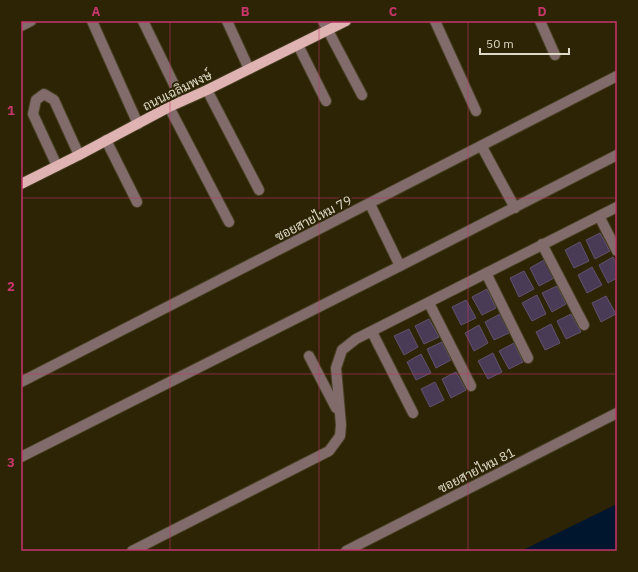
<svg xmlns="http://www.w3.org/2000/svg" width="638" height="572" font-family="'IBM Plex Sans',Sarabun,sans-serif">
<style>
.water{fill:#00152e}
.building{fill:#493b55;stroke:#61526e}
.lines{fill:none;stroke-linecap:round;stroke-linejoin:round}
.minor-casing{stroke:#494124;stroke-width:12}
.major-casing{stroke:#494124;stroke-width:12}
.minor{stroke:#816c6b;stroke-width:10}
.major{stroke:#dfb3b2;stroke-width:10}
.grid{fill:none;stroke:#c6356b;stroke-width:1;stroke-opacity:0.55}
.labels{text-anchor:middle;stroke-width:4;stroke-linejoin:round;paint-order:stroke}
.street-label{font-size:13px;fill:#ded9c7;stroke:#2d2405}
.neatline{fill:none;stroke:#c6356b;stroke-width:1.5}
.grid-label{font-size:13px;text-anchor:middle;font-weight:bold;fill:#c6356b}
</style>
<rect width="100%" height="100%" fill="#2d2405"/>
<!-- water -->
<path class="water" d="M 617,504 L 617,551 L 521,551 Z"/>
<!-- building -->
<path class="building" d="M 600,233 L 610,251 L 595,259 L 586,240 Z
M 580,242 L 589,261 L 574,268 L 565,250 Z
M 613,257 L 617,265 L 617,278 L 608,283 L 599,265 Z
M 544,260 L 554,278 L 539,286 L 530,268 Z
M 592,267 L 602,285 L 587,293 L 578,275 Z
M 524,271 L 534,289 L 519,297 L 510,278 Z
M 557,286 L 566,304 L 552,312 L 542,293 Z
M 487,289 L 496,308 L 482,315 L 472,297 Z
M 537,295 L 546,314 L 532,321 L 522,303 Z
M 606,296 L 616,314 L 601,322 L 592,303 Z
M 466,300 L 476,318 L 461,325 L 452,307 Z
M 500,314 L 509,333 L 494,340 L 485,322 Z
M 571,314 L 581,332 L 566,339 L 557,321 Z
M 429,319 L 439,337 L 424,344 L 415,326 Z
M 551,324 L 560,343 L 545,350 L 536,332 Z
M 479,325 L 488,343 L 474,351 L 465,333 Z
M 409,329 L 418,347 L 404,355 L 394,336 Z
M 442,342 L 451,360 L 436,368 L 427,349 Z
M 514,343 L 523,362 L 509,369 L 499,351 Z
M 493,353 L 502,372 L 488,379 L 478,361 Z
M 421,354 L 431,373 L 416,380 L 407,362 Z
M 456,372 L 466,390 L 451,398 L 442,379 Z
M 435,382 L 444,400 L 430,407 L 421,389 Z"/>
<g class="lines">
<!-- minor casing -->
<g class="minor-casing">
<path id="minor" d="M 92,21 L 138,124
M 143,21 L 182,101
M 227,21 L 249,69
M 323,21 L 362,95
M 435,21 L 476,111
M 540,21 L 555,55
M 21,26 L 31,21
M 298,45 L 326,101
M 207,90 L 259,190
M 169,107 L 229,222
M 106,140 L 137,202
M 482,147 L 515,208
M 57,166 L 33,114 L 36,100 L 44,94 L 54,100 L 79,155
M 370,204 L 400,266
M 599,216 L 617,251
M 542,244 L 584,325
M 486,273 L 528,358
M 429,303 L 471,386
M 372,332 L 413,413
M 309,356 L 336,408
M 21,382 L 617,76
M 21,457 L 400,266 L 617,155
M 132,551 L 329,451 L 340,436 L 341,425 L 336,368 L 342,350 L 356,339 L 617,207
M 346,551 L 617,413"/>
</g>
<!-- major casing -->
<g class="major-casing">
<path id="major" d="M 21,184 L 79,155 L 169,107 L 207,90 L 346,21"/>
</g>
<!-- minor -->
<use href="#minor" class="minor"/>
<!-- major -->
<use href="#major" class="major"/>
</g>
<!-- grid -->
<path class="grid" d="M 170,21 L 170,551M 319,21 L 319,551M 468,21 L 468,551M 21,198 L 617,198M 21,374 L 617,374"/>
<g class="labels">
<!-- street labels -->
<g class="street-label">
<text transform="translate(177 90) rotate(-26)" y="5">ถนนเฉลิมพงษ์</text>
<text transform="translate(313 218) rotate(-27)" y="5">ซอยสายไหม 79</text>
<text transform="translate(476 470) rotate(-27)" y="5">ซอยสายไหม 81</text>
</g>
</g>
<!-- border -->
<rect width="638" height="572" fill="none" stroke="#2d2405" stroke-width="44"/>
<!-- scale -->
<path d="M480 48v6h89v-6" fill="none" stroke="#ded9c7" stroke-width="2"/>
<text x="486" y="48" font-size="12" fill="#ded9c7" stroke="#2d2405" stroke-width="3" paint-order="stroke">50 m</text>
<rect x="22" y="22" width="594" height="528" class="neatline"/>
<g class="grid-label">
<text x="96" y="16">A</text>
<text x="245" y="16">B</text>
<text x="393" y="16">C</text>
<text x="542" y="16">D</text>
<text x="11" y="115">1</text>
<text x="11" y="291">2</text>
<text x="11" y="467">3</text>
</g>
</svg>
